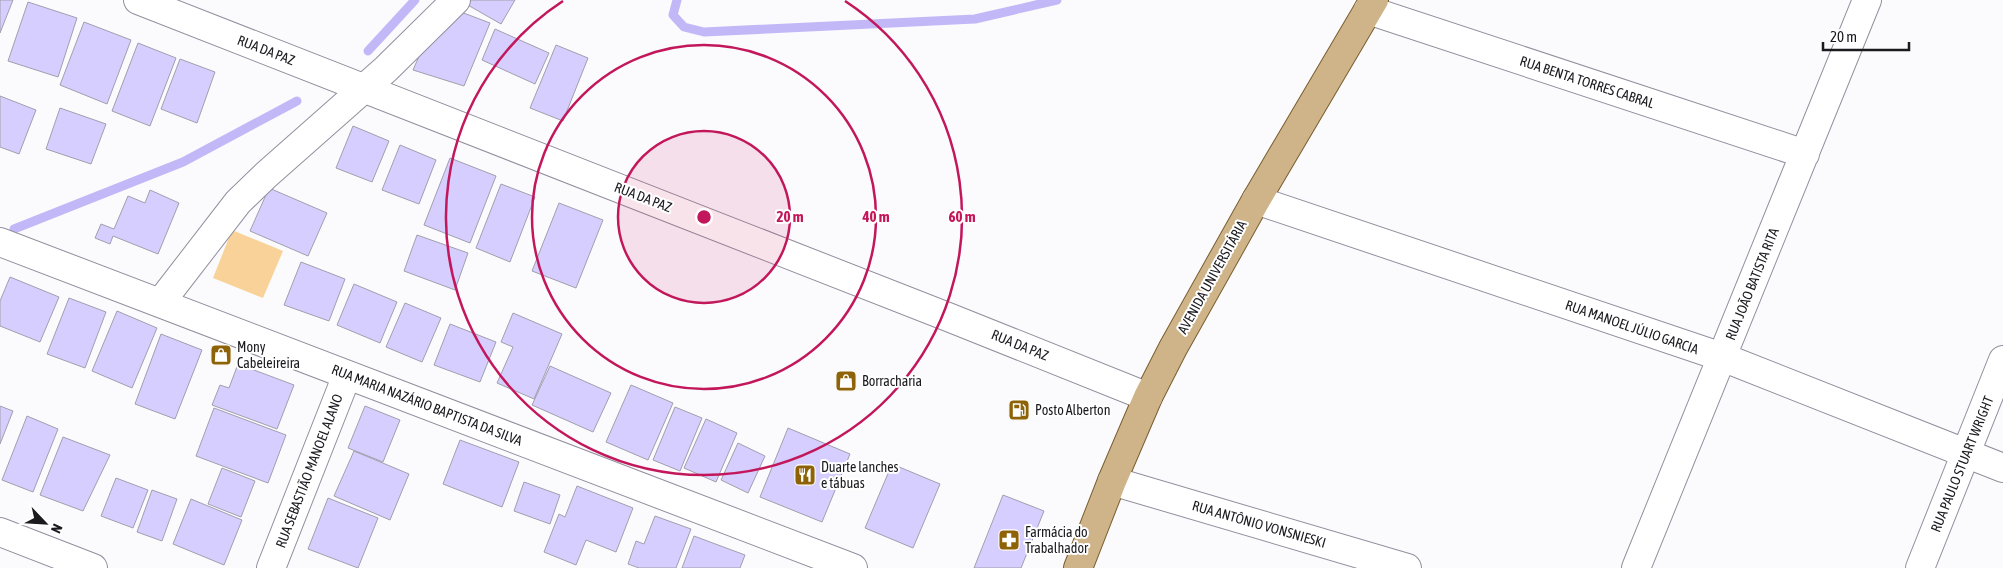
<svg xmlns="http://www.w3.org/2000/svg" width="2003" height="568" font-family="'Asap Condensed',sans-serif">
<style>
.green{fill:#f8d298}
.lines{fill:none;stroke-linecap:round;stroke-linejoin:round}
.stream{stroke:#c2b8f7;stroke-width:9}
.building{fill:#d6ceff;stroke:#a09fac}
.minor-casing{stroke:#92909e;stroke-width:30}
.major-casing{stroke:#7a5e2f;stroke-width:30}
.minor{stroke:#fff;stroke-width:28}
.major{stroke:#ceb488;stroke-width:28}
.ring{fill:none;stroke:#c2185b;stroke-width:2.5}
.labels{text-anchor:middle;stroke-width:4;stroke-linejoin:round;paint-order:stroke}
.street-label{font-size:14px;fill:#1a1a1f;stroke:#fff}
.poi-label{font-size:14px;fill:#1a1a1f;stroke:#fff;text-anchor:start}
.centre{fill:#c2185b;stroke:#fff;stroke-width:2.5}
.ring-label{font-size:15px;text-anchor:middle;font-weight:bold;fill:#c2185b;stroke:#fff;stroke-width:4;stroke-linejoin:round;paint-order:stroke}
</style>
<rect width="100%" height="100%" fill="#fbfbfe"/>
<!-- green -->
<path class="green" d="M 232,230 L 283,251 L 263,298 L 213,278 Z"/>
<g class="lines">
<!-- stream -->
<path class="stream" d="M 677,0 L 673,15 L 684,27 L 704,32 L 975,19 L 1057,0
M 368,51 L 415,0
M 14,229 L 183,162 L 297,101"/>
</g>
<!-- building -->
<path class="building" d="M 0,0 L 13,0 L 0,33 Z
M 469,0 L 515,0 L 501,24 L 466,4 Z
M 28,2 L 77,18 L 58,77 L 8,61 Z
M 453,9 L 490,23 L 464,86 L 413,70 L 430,31 Z
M 84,22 L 131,40 L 107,104 L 60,85 Z
M 495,29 L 549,53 L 535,84 L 482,60 Z
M 138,43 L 176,58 L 150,126 L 112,111 Z
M 556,45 L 588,58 L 563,121 L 530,108 Z
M 180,59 L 215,72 L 197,123 L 161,109 Z
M 0,96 L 36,110 L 19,154 L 0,147 Z
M 60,108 L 106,124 L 91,164 L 46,149 Z
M 353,126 L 389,141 L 372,182 L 336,168 Z
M 400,145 L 436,160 L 419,204 L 382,190 Z
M 450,158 L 496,176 L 470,243 L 424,225 Z
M 501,184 L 535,197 L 510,262 L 476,248 Z
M 269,188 L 327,213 L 308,256 L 250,231 Z
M 150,190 L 179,203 L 158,254 L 113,236 L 110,244 L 95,238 L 101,224 L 114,229 L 128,196 L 145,203 Z
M 559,203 L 603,220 L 576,288 L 532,271 Z
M 417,235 L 468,253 L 455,290 L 404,271 Z
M 301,262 L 345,279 L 329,321 L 284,305 Z
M 10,277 L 59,297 L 40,342 L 0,326 L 0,301 Z
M 354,284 L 397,302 L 380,343 L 337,325 Z
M 69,298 L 106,312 L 85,368 L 47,354 Z
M 405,303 L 441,318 L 422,362 L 386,347 Z
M 117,311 L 157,328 L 132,388 L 92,371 Z
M 513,313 L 562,334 L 534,399 L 497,383 L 513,347 L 501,342 Z
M 450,324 L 496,342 L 480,382 L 434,365 Z
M 161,334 L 202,350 L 175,419 L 135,404 Z
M 238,364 L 294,385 L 277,429 L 212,405 L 220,385 L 229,388 Z
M 550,366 L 611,393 L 593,432 L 532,405 Z
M 631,385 L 673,403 L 648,460 L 606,442 Z
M 0,406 L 13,411 L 0,444 Z
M 365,406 L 400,420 L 383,462 L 348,448 Z
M 675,407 L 702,418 L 680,471 L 653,460 Z
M 214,408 L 286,435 L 268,483 L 196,456 Z
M 27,416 L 58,429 L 33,492 L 2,480 Z
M 706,419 L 737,433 L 716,482 L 684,468 Z
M 788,428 L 850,454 L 822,522 L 760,497 Z
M 63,437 L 110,455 L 83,511 L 40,495 Z
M 460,440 L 519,462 L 502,507 L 443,484 Z
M 738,443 L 765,456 L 748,493 L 721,480 Z
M 354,451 L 409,474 L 390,520 L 334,496 Z
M 892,464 L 940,484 L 913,548 L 865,528 Z
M 222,468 L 255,481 L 241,517 L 208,504 Z
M 116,478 L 148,490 L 133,528 L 101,516 Z
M 524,482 L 560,495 L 550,524 L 514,511 Z
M 577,486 L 633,508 L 616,552 L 586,540 L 576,565 L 544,552 L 559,514 L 565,517 Z
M 152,490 L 177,499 L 162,541 L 137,532 Z
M 1003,495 L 1044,511 L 1021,568 L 974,568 Z
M 328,498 L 378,518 L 358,568 L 308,549 Z
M 191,499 L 242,520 L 224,565 L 173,544 Z
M 655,516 L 691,529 L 676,568 L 639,568 L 628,564 L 636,541 L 644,544 Z
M 694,536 L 745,555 L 740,568 L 682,568 Z"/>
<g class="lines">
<!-- minor casing -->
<g class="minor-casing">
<path id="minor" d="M 138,0 L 948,317 L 1148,397
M 1368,10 L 1805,154
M 1256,200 L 1722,357 L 2003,468
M 0,242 L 853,568
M 160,303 L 238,202 L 266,175 L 386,69 L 456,0
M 1112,481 L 1407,568
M 0,532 L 93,568
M 271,568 L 347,375
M 1636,568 L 1867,0
M 1920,568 L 2003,360"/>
</g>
<!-- major casing -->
<g class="major-casing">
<path id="major" d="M 1078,568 L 1112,481 L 1148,397 L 1173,348 L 1256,200 L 1374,0"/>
</g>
<!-- minor -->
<use href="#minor" class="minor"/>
<!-- major -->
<use href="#major" class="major"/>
</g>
<!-- distance rings -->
<circle cx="704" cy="217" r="86" fill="#c2185b" fill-opacity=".12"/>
<g class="ring">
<circle cx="704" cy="217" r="86"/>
<circle cx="704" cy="217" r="172"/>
<path d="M845 1A258 258 0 1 1 563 1"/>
</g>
<!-- icons -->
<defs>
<g id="shop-square" transform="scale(1.125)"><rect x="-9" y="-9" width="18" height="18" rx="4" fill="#8e6308" stroke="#fff"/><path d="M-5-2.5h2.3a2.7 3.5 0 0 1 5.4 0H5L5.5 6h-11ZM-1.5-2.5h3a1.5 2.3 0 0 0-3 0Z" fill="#fff"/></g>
<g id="fuel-square" transform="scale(1.125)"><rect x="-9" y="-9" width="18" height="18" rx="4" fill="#8e6308" stroke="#fff"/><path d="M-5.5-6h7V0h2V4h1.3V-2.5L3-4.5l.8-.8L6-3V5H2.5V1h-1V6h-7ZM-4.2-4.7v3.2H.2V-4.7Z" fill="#fff"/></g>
<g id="restaurant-square" transform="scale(1.125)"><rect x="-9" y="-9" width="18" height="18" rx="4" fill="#8e6308" stroke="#fff"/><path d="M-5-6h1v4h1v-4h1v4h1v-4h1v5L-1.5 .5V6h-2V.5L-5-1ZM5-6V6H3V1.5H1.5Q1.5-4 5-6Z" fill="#fff"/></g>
<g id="pharmacy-square" transform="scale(1.125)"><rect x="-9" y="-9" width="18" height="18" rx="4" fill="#8e6308" stroke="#fff"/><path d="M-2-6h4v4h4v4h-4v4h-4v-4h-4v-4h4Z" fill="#fff"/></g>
</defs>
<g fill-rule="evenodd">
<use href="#shop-square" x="221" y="355"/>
<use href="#shop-square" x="846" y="381"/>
<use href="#fuel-square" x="1019" y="410"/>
<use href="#restaurant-square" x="805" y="475"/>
<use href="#pharmacy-square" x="1009" y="540"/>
</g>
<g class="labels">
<!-- street labels -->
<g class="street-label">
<text transform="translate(266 50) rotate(21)" y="5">RUA DA PAZ</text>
<text transform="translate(1587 82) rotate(18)" y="5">RUA BENTA TORRES CABRAL</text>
<text transform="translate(643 197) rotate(21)" y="5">RUA DA PAZ</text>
<text transform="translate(1212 277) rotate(-61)" y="5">AVENIDA UNIVERSITÁRIA</text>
<text transform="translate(1752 284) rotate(-68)" y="5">RUA JOÃO BATISTA RITA</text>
<text transform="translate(1632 327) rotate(19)" y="5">RUA MANOEL JÚLIO GARCIA</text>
<text transform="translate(1020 345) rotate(22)" y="5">RUA DA PAZ</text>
<text transform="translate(427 405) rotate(21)" y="5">RUA MARIA NAZÁRIO BAPTISTA DA SILVA</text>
<text transform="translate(1962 464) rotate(-68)" y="5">RUA PAULO STUART WRIGHT</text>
<text transform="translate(309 471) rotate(-69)" y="5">RUA SEBASTIÃO MANOEL ALANO</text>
<text transform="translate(1259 524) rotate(16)" y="5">RUA ANTÔNIO VONSNIESKI</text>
</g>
<!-- poi labels -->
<g class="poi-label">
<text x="237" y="352">Mony<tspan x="237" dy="16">Cabeleireira</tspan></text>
<text x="862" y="386">Borracharia</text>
<text x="1035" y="415">Posto Alberton</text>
<text x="821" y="472">Duarte lanches<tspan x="821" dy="16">e tábuas</tspan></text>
<text x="1025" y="537">Farmácia do<tspan x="1025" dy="16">Trabalhador</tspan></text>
</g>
</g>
<circle cx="704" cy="217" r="8" class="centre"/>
<g class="ring-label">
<text x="790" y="222">20 m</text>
<text x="876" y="222">40 m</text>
<text x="962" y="222">60 m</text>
</g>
<!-- north arrow -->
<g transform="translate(45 523) rotate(115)" stroke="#ffffff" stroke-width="4" paint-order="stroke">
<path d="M0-4L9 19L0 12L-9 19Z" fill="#1a1a1f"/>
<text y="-8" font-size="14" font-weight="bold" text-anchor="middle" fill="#1a1a1f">N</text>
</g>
<!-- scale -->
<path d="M1823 42v8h86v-8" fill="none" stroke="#1a1a1f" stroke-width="2.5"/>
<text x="1830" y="42" font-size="15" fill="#1a1a1f" stroke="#ffffff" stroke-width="4" paint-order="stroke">20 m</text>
</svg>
